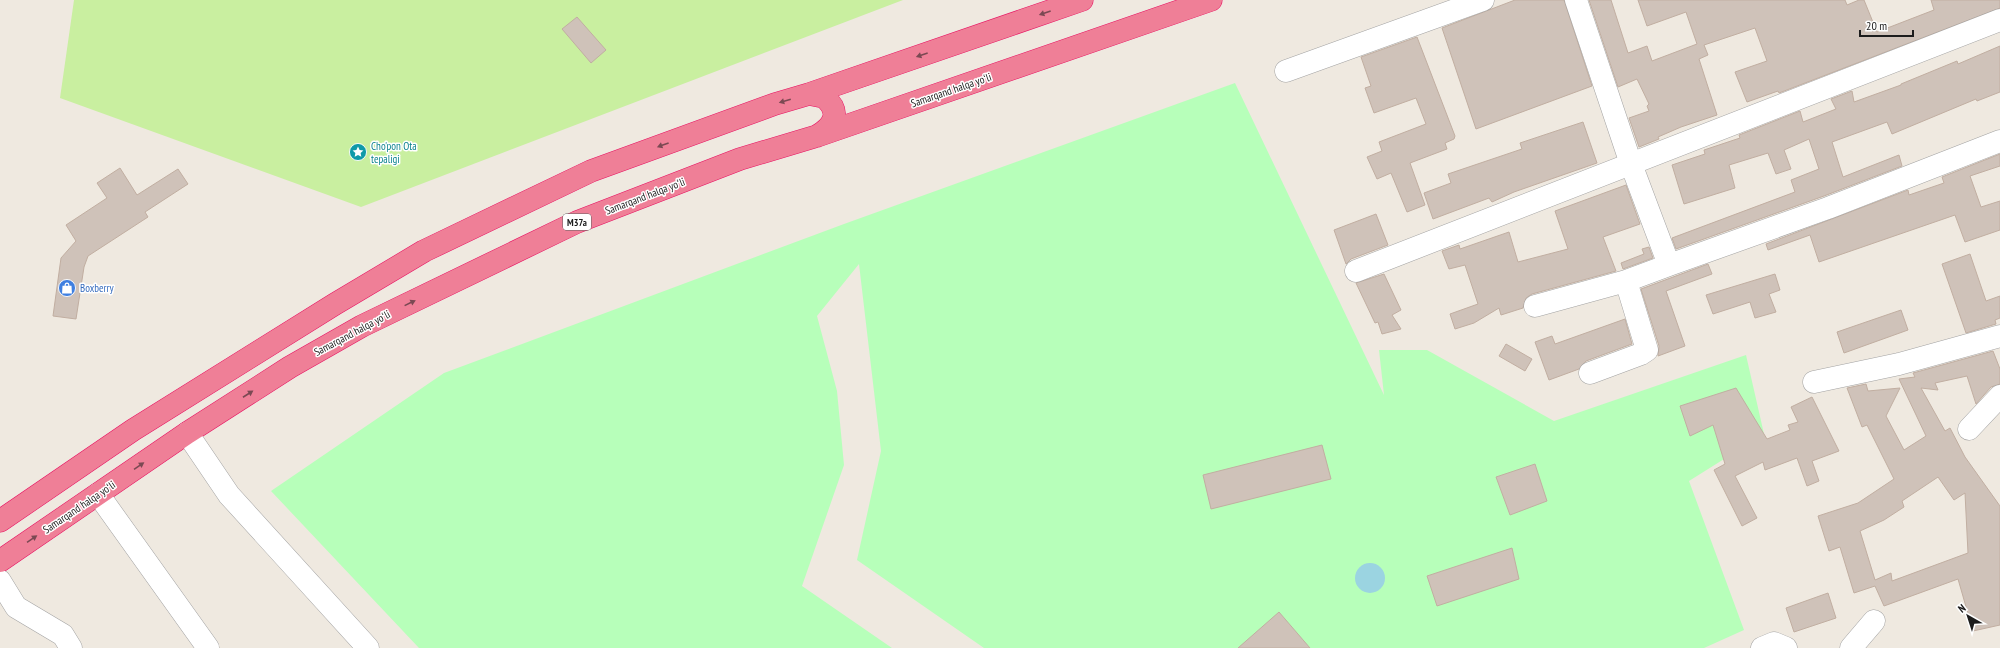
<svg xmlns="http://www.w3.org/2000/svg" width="2000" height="648" font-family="'PT Sans Narrow',sans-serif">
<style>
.grass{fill:#c9efa0}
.park{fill:#b7ffba}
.water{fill:#9bd4e1}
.building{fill:#cfc2b9;stroke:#c1aea1;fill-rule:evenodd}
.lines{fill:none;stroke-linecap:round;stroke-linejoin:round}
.minor-casing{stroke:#a3a3a3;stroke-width:23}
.highway-casing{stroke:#e71262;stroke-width:23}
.minor{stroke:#fff;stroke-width:22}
.highway{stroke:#ef7f97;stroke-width:22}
.oneway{fill:#7b4953}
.labels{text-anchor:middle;stroke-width:3;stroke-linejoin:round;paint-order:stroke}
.shield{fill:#fff;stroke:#606060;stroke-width:1}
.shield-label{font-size:10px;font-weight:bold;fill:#1c1c1c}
.street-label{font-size:11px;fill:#1c1c1c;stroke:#fff}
.culture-label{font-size:11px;fill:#0d838f;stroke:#fff;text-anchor:start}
.shop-label{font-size:11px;fill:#366cbe;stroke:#fff;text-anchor:start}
</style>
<rect width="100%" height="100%" fill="#efe9e0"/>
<!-- grass -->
<path class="grass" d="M 74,0 L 903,0 L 361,207 L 60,98 Z"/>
<!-- park -->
<path class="park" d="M 1235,83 L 1384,395 L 1379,350 L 1427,350 L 1554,421 L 1746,355 L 1764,434 L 1689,481 L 1744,630 L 1704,648 L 984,648 L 857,560 L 881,451 L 859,264 L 817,316 L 837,391 L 844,465 L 802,586 L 892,648 L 419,648 L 271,491 L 444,373 L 844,224 Z"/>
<!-- water -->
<path class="water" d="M1355 578a15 15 0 1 1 30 0a15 15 0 1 1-30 0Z"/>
<!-- building -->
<path class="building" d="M 1515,0 L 1564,0 L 1592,86 L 1476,129 L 1442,28 Z
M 1589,0 L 1611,0 L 1628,53 L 1647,46 L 1652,61 L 1697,44 L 1686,12 L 1647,26 L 1638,0 L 1845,0 L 1847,5 L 1859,0 L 1864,0 L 1877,32 L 1934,10 L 1931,0 L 2000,0 L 2000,8 L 1779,93 L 1778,91 L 1747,102 L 1735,72 L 1767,61 L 1755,28 L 1704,45 L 1708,55 L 1699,59 L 1717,115 L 1681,127 L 1658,137 L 1659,139 L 1639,147 L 1629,118 L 1649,111 L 1647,106 L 1649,104 L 1637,79 L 1618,87 Z
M 577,17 L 606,50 L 591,63 L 562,29 Z
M 1417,37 L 1455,136 L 1454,139 L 1445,143 L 1447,149 L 1410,163 L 1425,205 L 1407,212 L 1391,173 L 1377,179 L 1367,157 L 1382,151 L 1379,142 L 1426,124 L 1416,98 L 1374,113 L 1365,88 L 1371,86 L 1361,57 Z
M 2000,46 L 2000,92 L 1977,101 L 1976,99 L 1892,134 L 1887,122 L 1832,142 L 1843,177 L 1899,155 L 1902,166 L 1824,196 L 1676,249 L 1672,238 L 1795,192 L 1791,180 L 1819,169 L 1809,139 L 1784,150 L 1791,169 L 1776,174 L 1768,153 L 1729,165 L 1735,188 L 1684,204 L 1672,165 L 1705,154 L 1704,150 L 1740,138 L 1739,135 L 1800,111 L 1803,122 L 1836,109 L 1831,99 L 1852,91 L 1854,102 L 1901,85 L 1901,84 L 1957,61 L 1958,64 Z
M 1583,122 L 1597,163 L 1514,192 L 1492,202 L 1489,198 L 1433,219 L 1424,193 L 1451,183 L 1448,174 L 1522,149 L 1520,143 Z
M 2000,154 L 2000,166 L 1970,176 L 1981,207 L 2000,201 L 2000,230 L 1965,242 L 1955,215 L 1819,262 L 1810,235 L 1768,250 L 1766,244 L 1908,190 L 1909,195 L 1944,183 L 1942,177 Z
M 120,168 L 137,195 L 178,169 L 188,184 L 145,212 L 148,217 L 88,256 L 84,267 L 76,319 L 53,316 L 61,258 L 76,241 L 66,225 L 107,198 L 97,183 Z
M 1626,185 L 1640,224 L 1603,237 L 1616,271 L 1532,294 L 1526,298 L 1523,308 L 1501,315 L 1499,308 L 1474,323 L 1455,329 L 1450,314 L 1478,304 L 1465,265 L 1449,269 L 1442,251 L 1459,245 L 1460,249 L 1509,232 L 1518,262 L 1568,249 L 1555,211 Z
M 1376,214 L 1388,245 L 1351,259 L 1346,264 L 1334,230 Z
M 1649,247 L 1653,258 L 1623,269 L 1621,263 L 1644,254 L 1642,249 Z
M 1970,254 L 1986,301 L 2000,296 L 2000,318 L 1995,320 L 1996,324 L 1966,333 L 1942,264 Z
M 1708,264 L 1712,274 L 1666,291 L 1685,346 L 1658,356 L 1659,346 L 1641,289 Z
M 1384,274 L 1401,310 L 1392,315 L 1401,329 L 1382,334 L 1378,322 L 1375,323 L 1356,283 Z
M 1775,274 L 1780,290 L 1769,294 L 1776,312 L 1755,318 L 1750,302 L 1713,314 L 1706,295 Z
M 1901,310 L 1908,330 L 1844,353 L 1837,332 Z
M 1625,319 L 1632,344 L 1586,361 L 1579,369 L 1549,380 L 1535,342 L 1552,336 L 1555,344 Z
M 1506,344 L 1532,359 L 1525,371 L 1499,356 Z
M 1993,351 L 2000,369 L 2000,384 L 1991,387 L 1976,404 L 1967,376 L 1935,383 L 1938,390 L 1921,388 L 1945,431 L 1950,428 L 1965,457 L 2000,506 L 2000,625 L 1973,631 L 1958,579 L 1884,606 L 1875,586 L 1854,593 L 1840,547 L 1829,551 L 1818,516 L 1858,503 L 1894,479 L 1867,425 L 1862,427 L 1847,388 L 1866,384 L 1868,391 L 1900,388 L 1886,416 L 1904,450 L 1926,436 L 1899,379 L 1915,377 L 1913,373 ZM 1938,477 L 1954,500 L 1965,493 L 1968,553 L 1892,581 L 1891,573 L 1875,580 L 1860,531 L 1884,520 L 1904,507 L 1902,501 Z
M 1736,388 L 1767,439 L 1790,430 L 1788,425 L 1798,422 L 1791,407 L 1812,397 L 1839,451 L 1812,461 L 1819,481 L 1807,486 L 1797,458 L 1765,470 L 1763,462 L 1735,476 L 1757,518 L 1742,526 L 1714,470 L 1725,464 L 1713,425 L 1690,436 L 1680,406 Z
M 1322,445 L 1331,479 L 1211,509 L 1203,475 Z
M 1535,464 L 1547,501 L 1510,515 L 1496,477 Z
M 1512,548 L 1519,579 L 1437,606 L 1427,576 Z
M 1828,593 L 1836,618 L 1794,632 L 1786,608 Z
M 1279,612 L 1310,648 L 1238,648 Z"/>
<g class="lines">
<!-- minor casing -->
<g class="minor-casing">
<path id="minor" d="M 1576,0 L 1631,164 L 1669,265 L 1828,208 L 2000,141
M 1286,71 L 1483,0
M 1356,271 L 2000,20
M 1535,306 L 1626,281
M 1590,373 L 1641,354 L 1647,350 L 1626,281 L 1669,265
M 1814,382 L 1899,364 L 2000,336
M 1969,429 L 2000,396
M 187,433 L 229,495 L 368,648
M 98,494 L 208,648
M 0,581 L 16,607 L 63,635 L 71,648
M 1762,648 L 1774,643 L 1786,648
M 1851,648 L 1874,621"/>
</g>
<!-- highway casing -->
<g class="highway-casing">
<path id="highway" d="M 809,94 L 824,97 C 842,112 834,126 817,136
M 0,521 L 133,430 L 335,304 L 424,251 L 591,171 L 775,104 L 809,94 L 1082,0
M 0,561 L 187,433 L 290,367 L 362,326 L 577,222 L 740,159 L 817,136 L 1211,0"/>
</g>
<!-- minor -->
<use href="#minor" class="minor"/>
<!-- highway -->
<use href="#highway" class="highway"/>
</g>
<!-- one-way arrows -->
<defs><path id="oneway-solid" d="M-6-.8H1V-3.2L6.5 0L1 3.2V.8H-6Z"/></defs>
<g class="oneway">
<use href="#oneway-solid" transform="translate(1045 13) rotate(161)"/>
<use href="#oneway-solid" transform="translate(922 55) rotate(161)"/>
<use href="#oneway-solid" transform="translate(785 101) rotate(164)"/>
<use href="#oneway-solid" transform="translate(663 145) rotate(160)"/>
<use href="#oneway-solid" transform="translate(410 303) rotate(-26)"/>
<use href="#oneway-solid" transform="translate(248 394) rotate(-33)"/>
<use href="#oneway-solid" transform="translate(139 466) rotate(-34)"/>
<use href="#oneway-solid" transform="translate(32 539) rotate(-34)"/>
</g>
<!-- icons -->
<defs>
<g id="sight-disc" transform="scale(0.9)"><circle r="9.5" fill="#0f9aa8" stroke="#fff"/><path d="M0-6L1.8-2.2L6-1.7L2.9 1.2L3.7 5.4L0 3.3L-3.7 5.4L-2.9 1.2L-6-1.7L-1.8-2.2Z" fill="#fff"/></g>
<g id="shop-disc" transform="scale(0.9)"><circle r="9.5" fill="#3f7fe0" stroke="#fff"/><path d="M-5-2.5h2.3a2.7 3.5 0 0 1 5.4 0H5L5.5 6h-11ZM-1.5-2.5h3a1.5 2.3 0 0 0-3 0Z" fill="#fff"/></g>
</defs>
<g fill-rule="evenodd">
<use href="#sight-disc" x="358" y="152"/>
<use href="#shop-disc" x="67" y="288"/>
</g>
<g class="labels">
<!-- shield labels -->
<rect class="shield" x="563" y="214" width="28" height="16" rx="3"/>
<g class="shield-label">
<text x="577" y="226">M37a</text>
</g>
<!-- street labels -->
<g class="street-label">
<text transform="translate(951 90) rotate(-19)" y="4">Samarqand halqa yoʻli</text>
<text transform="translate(645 196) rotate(-21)" y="4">Samarqand halqa yoʻli</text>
<text transform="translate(352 333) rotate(-28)" y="4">Samarqand halqa yoʻli</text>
<text transform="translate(79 507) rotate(-34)" y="4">Samarqand halqa yoʻli</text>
</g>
<!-- culture labels -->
<g class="culture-label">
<text x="371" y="150">Cho'pon Ota<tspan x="371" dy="13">tepaligi</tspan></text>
</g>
<!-- shop labels -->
<g class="shop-label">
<text x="80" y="292">Boxberry</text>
</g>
</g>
<!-- north arrow -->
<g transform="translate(1968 616) rotate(321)" stroke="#ffffff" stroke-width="3" paint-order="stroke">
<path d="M0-3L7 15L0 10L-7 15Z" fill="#1c1c1c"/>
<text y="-6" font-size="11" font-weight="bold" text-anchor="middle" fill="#1c1c1c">N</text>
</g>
<!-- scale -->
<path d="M1860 30v6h53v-6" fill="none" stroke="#1c1c1c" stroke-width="2"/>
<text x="1866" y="30" font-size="12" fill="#1c1c1c" stroke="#ffffff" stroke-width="3" paint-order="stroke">20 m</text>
</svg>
